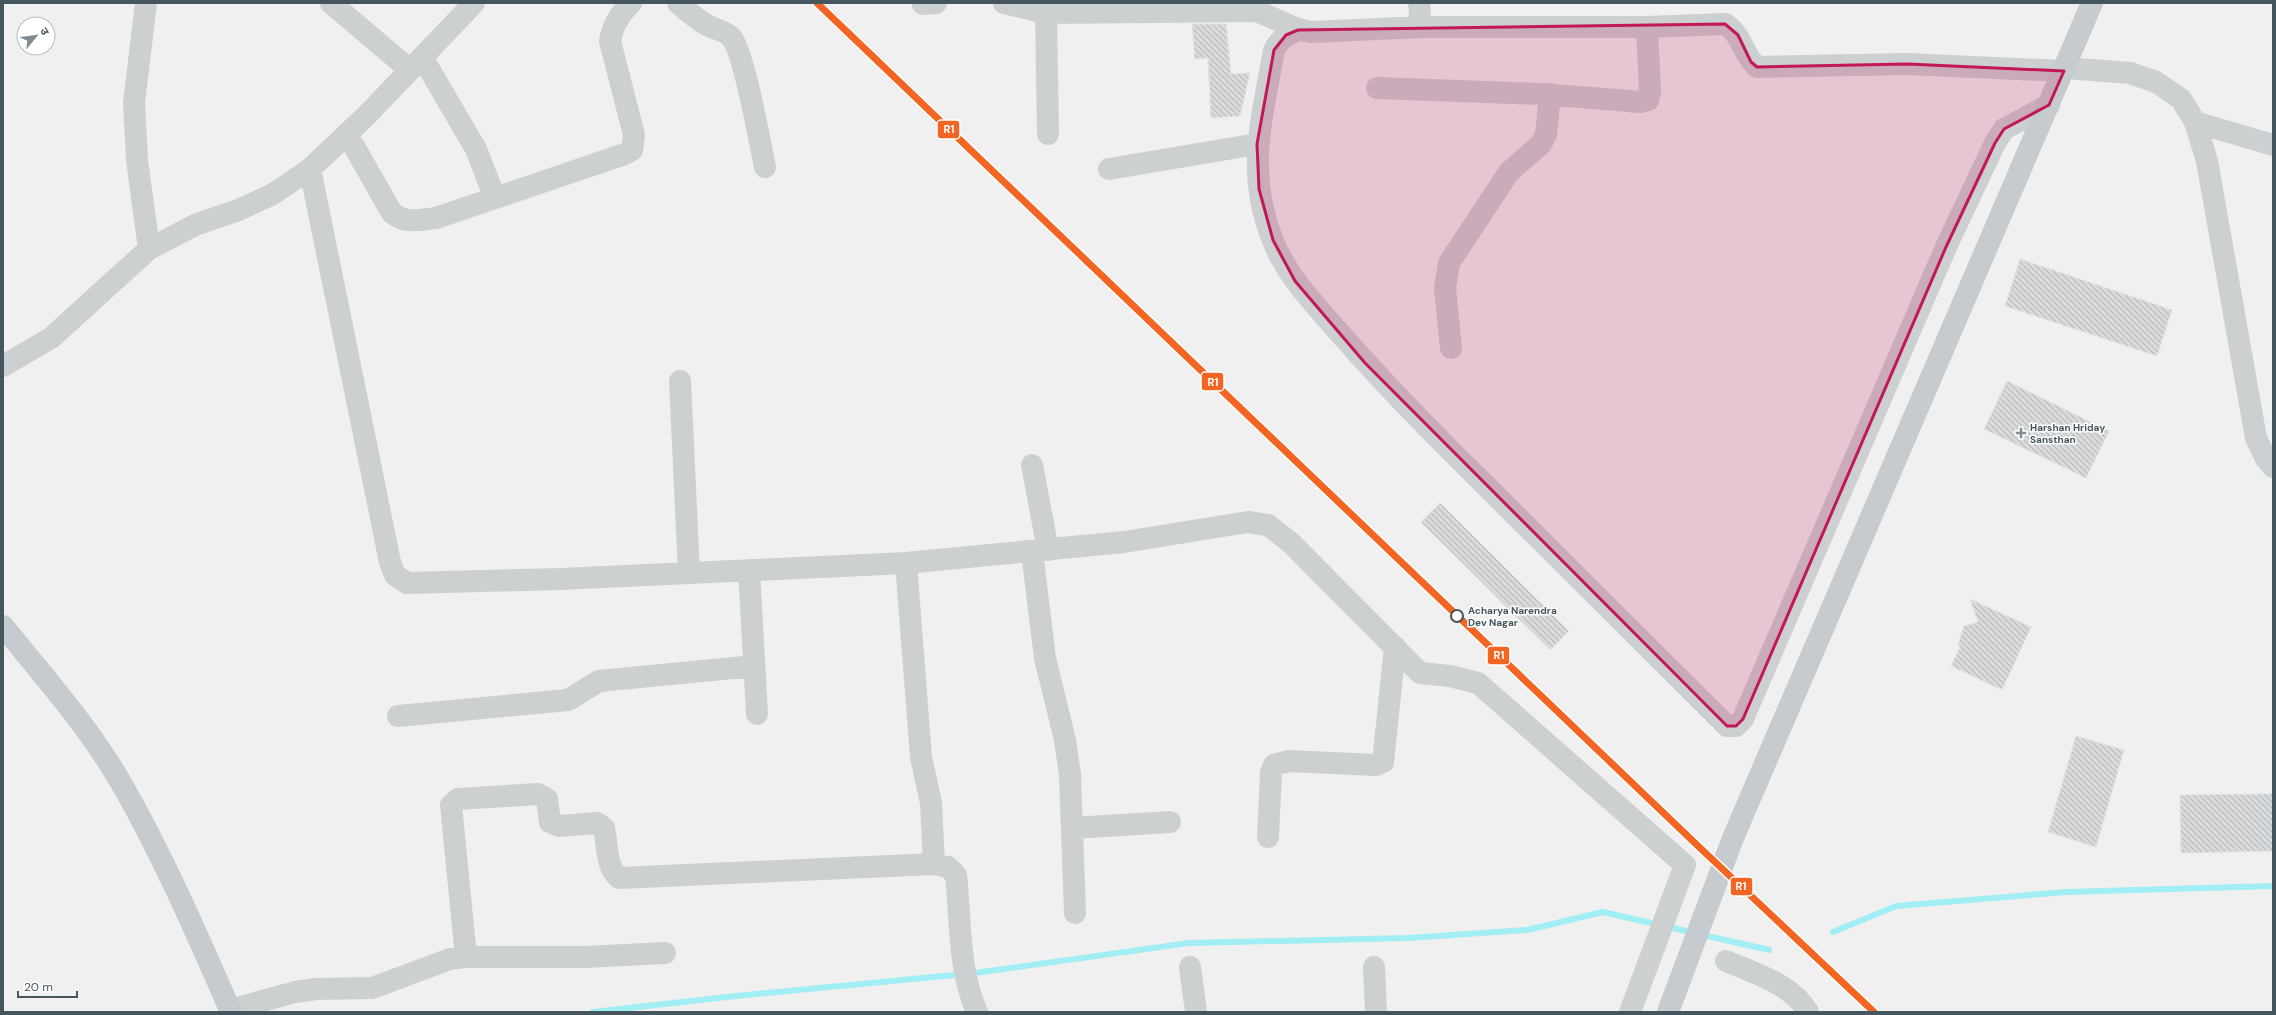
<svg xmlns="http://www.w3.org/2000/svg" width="2276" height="1015" font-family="'DM Sans','Noto Sans Devanagari',sans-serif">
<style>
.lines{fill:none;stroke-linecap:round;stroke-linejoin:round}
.stream{stroke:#a2eef5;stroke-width:6}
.building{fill:url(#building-back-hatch);stroke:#e2e2e3}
.minor{stroke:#ccd0d1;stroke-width:22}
.major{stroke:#c6cbcf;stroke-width:22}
.rail-1-casing{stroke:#fff;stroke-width:10}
.rail-1{stroke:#f26522;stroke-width:7}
.marked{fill:#c2185b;fill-opacity:0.2;stroke:#c2185b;stroke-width:3;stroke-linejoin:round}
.poi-dot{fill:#818c92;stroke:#fff;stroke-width:1.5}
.stop-dot{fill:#fff;stroke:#45565f;stroke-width:2}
.labels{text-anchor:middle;stroke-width:3;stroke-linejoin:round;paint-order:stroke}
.poi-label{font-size:10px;font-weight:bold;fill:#45565f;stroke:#fff;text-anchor:start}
.stop-label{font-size:10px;font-weight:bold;fill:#45565f;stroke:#fff;text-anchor:start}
.line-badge{stroke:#fff;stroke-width:1.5}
.badge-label{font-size:11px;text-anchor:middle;font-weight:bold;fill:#fff}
</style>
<defs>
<pattern id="building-back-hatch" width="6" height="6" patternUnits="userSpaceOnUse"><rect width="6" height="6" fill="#d7d9da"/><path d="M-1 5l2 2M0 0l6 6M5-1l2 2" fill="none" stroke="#b0b3b4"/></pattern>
</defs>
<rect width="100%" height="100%" fill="#f1f0f0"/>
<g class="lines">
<!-- stream -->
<path class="stream" d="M 1833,932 L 1896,906 L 2066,892 L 2273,886
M 593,1012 L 736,996 L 975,973 L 1189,943 L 1408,938 L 1527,930 L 1603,912 L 1769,950"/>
</g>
<!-- building -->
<path class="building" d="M 1192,24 L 1226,24 L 1231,74 L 1250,73 L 1240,116 L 1211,118 L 1208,58 L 1195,59 Z
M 2020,259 L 2172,310 L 2157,356 L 2005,306 Z
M 2007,381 L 2109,431 L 2086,478 L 1984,429 Z
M 1440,503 L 1569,631 L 1550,650 L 1421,522 Z
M 1970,599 L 2031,627 L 2002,690 L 1951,666 L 1960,647 L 1958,644 L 1964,626 L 1978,622 Z
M 2076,736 L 2124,750 L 2096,847 L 2048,832 Z
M 2273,794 L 2273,851 L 2181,853 L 2180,795 Z"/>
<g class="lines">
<!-- minor -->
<path class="minor" d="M 146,3 L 134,103 L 137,160 L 149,249
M 331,3 L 410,70
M 678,3 C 687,11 696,19 707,25 C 716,30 724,30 731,37 C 744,51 760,144 765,167
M 1004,3 L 1046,13 L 1255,11 C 1275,17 1291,29 1311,32 L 1421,27 L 1647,27 L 1725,24 C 1742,34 1743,55 1757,67 L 1908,64 L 2064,71
M 1419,3 L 1421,27
M 923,4 L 936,3
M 1046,13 L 1048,134
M 1298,30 C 1286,35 1280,39 1274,50 C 1262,120 1245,171 1273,241 C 1287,276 1312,301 1336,329 C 1372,370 1410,410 1448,448 C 1541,541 1634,634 1727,726 L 1736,726 L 1743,719 L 1946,247 L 1995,143 L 2004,129 L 2049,105
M 422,57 L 476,149 L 495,198
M 2065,68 L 2130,73 L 2156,82 L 2181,99 L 2195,122 L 2207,161 L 2256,438 L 2266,459 L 2273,467
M 1377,88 L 1542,94 L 1641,102 L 1648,100 L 1650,92 L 1647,27
M 2195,122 L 2273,145
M 347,134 L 392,213 C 406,224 419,220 436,218 L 625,154 L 632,150 L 634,135 L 610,41 C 613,25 619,15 631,3
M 310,169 L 390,562 L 395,575 L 407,583 L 561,579 L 906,563 L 1124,542 L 1248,522 L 1268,525 L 1291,543 L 1420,673 L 1450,676 L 1478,683 L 1685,865 L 1630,1012
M 1109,169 L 1257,144
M 1451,348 L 1445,288 L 1449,263 L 1509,172 L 1541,144 L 1546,134 L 1550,94
M 3,366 L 51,338 L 149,249 L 195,225 L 241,209 L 273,194 L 310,169 L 367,115 L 474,3
M 680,381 L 689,573
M 1032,465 L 1048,550
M 1032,552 L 1045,658 L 1065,740 L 1070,775 L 1075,913
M 906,563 L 921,757 L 931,803 L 934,864
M 749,570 L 757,714
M 398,716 L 568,700 L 599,681 L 754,666
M 1073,828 L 1170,822
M 1268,837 L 1271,772 L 1274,765 L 1289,761 L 1376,765 L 1383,762 L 1395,647
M 466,957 L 451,805 L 458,799 L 538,794 L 547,799 L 550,822 L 559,826 L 597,823 L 604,828 C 608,844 605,866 619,878 L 934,864 L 948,867 L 956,875 C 961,920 958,970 977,1012
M 1726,961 C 1754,973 1792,984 1808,1012
M 1190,967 L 1196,1012
M 1374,967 L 1376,1012
M 230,1010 L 295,992 L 316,989 L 372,988 L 450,959 L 466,957 L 585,957 L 665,953"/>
<!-- major -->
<path class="major" d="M 3,626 C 45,678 91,729 124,788 C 165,860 198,937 231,1012
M 1668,1012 L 1733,838 L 2092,3"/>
<!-- rail-1 casing -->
<g class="rail-1-casing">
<path id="rail-1" d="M 817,3 L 1697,845 L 1874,1012"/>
</g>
<!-- rail-1 -->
<use href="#rail-1" class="rail-1"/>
</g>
<!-- marked area -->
<path class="marked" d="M 1725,24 L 1738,35 L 1751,62 L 1757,67 L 1908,64 L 2064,71 L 2049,105 L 2004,129 L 1995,143 L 1946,247 L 1743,719 L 1736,726 L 1727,726 L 1365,363 L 1295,281 L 1273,240 L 1259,189 L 1257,144 L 1274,50 L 1286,35 L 1298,30 Z"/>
<!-- markers -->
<path class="poi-dot" d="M2019 427h4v4h4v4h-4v4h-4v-4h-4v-4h4z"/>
<circle class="stop-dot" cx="1457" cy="616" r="6"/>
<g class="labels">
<!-- poi labels -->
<g class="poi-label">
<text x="2030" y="431">Harshan Hriday<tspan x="2030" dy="12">Sansthan</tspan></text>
</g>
<!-- stop labels -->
<g class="stop-label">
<text x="1468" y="614">Acharya Narendra<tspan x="1468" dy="12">Dev Nagar</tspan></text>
</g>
</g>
<g class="line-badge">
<rect x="937" y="120" width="23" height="19" rx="4" fill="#f26522"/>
<rect x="1201" y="372" width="23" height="19" rx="4" fill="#f26522"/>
<rect x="1487" y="646" width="23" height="19" rx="4" fill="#f26522"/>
<rect x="1730" y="877" width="23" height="19" rx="4" fill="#f26522"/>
</g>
<g class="badge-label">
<text x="949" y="133">R1</text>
<text x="1213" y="386">R1</text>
<text x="1499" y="659">R1</text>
<text x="1741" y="890">R1</text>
</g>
<!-- border -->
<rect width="2276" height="1015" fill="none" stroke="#45565f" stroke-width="8"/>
<!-- north arrow -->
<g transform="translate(36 36) rotate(61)"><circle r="19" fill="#ffffff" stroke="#b5bbbf"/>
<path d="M0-3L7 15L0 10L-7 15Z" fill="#818c92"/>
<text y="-6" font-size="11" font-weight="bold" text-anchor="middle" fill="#45565f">उ</text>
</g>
<!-- scale -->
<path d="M18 991v6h59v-6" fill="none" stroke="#45565f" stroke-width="2"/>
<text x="24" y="991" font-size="12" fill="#45565f" stroke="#ffffff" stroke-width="3" paint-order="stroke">20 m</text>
</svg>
